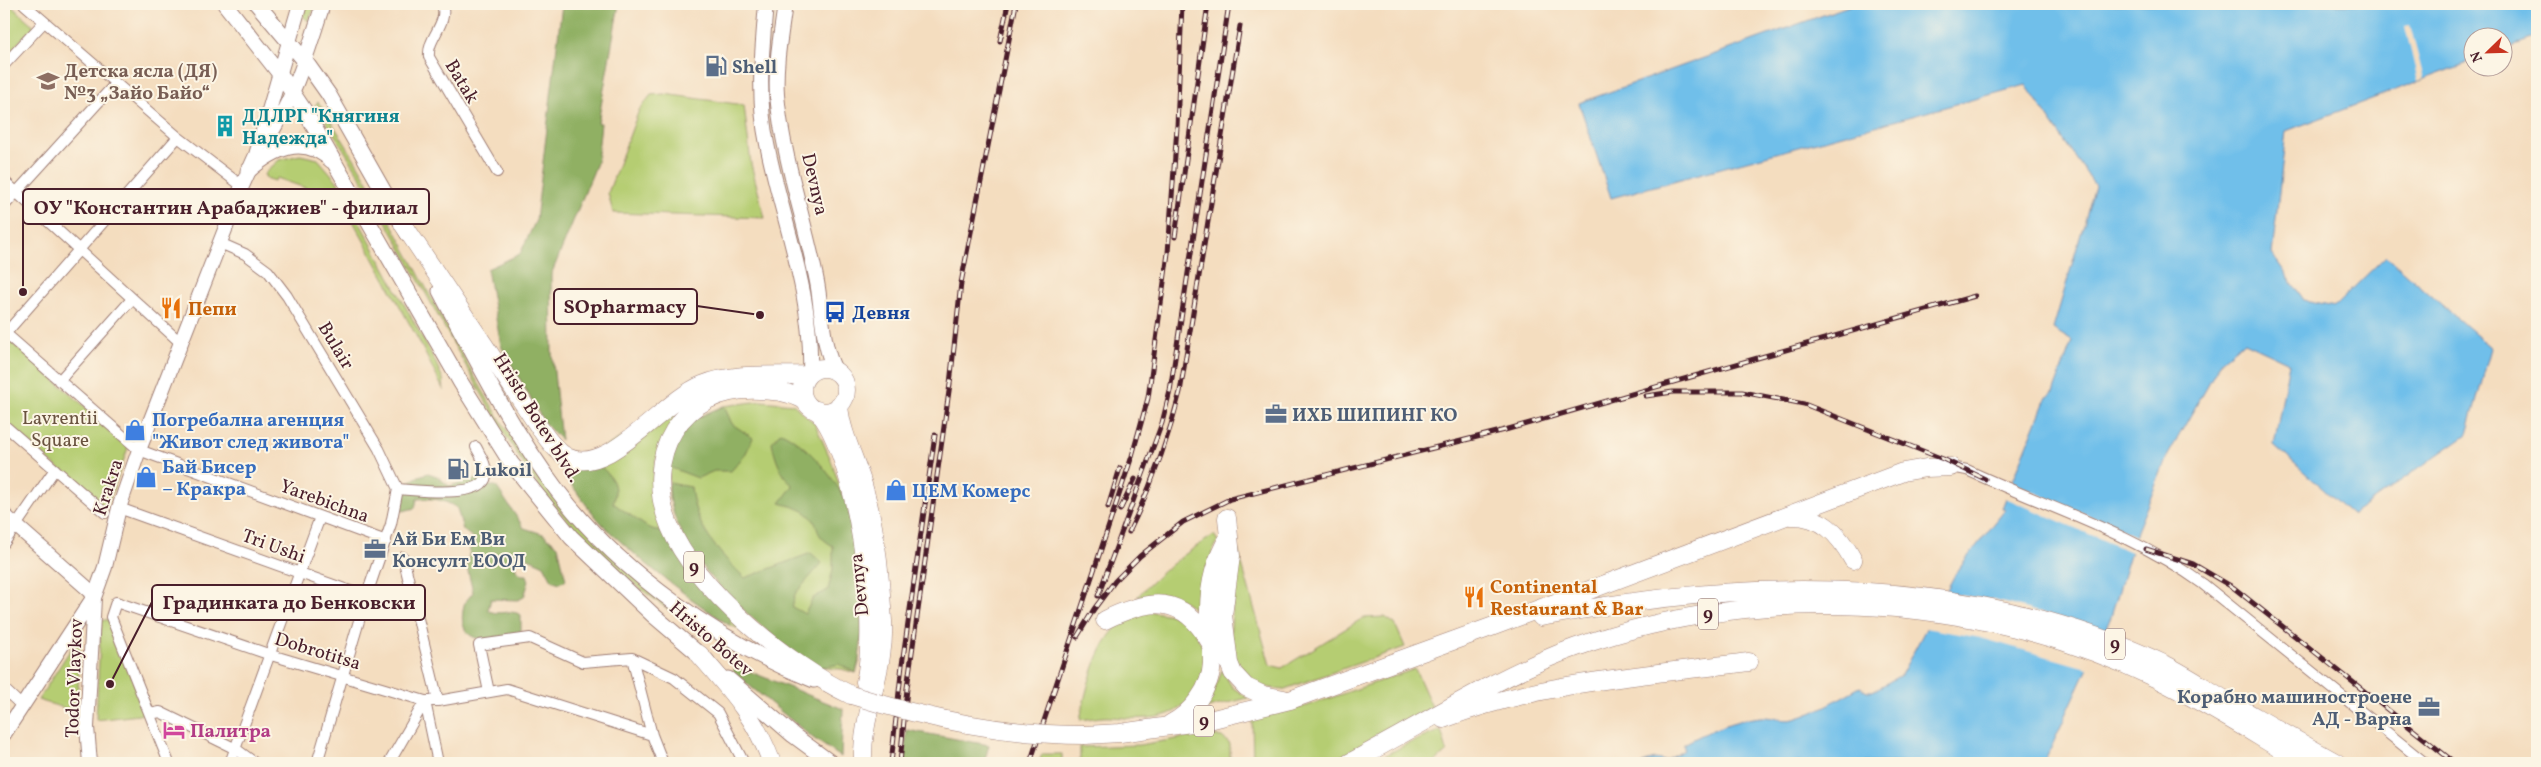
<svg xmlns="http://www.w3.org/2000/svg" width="2541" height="767" font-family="Vollkorn,serif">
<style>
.green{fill:#b5cd72;stroke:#80764e}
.forest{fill:#90b064;stroke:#6d6848}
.water{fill:#70bfea;stroke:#5d6f8a}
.pier{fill:#f4ddbf}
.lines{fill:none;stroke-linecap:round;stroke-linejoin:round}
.street-casing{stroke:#9f7e75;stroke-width:12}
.secondary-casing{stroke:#9f7e75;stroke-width:16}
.primary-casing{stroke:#9f7e75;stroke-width:17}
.highway-casing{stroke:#9f7e75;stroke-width:19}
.street{stroke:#fff;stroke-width:10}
.secondary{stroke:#fff;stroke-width:14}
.primary{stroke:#fff;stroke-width:15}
.highway{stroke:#fff;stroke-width:18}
.rail-casing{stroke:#4a1f2b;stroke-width:5}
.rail{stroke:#fcf5e5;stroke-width:3;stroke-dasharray:9;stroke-linecap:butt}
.highway-bridge-casing{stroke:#9f7e75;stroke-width:19;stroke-linecap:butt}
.highway-bridge{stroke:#fff;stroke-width:18}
.labels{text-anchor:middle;stroke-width:4;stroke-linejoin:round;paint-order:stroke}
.shield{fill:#fcf5e5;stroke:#7f5f63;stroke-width:1}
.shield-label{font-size:18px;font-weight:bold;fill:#4a1f2b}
.service-label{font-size:19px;font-weight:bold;fill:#4e5e75;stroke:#fcf5e5;text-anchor:start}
.education-label{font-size:19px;font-weight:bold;fill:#785e54;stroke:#fcf5e5;text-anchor:start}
.street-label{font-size:19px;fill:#4a1f2b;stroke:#fcf5e5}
.culture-label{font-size:19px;font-weight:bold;fill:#0d838f;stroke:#fcf5e5;text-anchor:start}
.food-label{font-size:19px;font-weight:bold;fill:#c56008;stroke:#fcf5e5;text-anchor:start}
.transit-label{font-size:19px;font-weight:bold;fill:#164399;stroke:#fcf5e5;text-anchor:start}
.park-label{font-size:19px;fill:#6a5340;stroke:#fcf5e5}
.shop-label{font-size:19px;font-weight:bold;fill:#366cbe;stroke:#fcf5e5;text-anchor:start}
.hotel-label{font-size:19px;font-weight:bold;fill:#b23c85;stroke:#fcf5e5;text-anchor:start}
.leader{fill:none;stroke:#4a1f2b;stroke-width:2}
.callout-dot{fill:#4a1f2b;stroke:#fcf5e5;stroke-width:2}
.callout{fill:#fcf5e5;stroke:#4a1f2b;stroke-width:2}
.callout-label{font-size:20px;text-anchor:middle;font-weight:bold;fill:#4a1f2b}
</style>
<rect width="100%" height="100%" fill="#fcf5e5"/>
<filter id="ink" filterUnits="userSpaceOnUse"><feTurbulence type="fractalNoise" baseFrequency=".02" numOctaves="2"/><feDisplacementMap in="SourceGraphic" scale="10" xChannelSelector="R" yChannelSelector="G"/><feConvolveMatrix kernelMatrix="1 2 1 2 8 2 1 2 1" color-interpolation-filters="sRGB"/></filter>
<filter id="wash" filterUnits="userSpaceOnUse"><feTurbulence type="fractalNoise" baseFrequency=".0096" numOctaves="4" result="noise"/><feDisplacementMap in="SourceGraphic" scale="20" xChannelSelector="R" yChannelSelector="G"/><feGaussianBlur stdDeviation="1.12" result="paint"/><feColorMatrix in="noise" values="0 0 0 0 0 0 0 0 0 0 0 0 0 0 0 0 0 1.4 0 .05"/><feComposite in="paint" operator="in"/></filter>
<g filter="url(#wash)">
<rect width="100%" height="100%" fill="#f4ddbf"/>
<!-- green -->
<path class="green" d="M 4,4 L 9,4 L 34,26 L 4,58 Z
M 307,4 L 317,4 L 308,21 L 303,16 Z
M 664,94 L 744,105 L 751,164 L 765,218 L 613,213 L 608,193 L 639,110 L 651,95 Z
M 318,102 C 404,227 460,375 552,495 L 675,609 L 673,613 C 627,580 584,543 548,498 C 518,460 494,416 470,373 C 419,284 373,190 315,105 Z
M 300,155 L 318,159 L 337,181 L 434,359 L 443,379 L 444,391 L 419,341 L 342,201 L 277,178 L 275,181 L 266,178 L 264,174 L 279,160 Z
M 4,336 L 129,445 L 106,510 L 4,421 Z
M 696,395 L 656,459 L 652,486 L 658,513 L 741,625 L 740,629 L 729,625 L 690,598 L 607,529 L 582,499 L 556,462 L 562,459 L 575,464 Z
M 761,401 L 793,404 L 815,424 L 831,460 L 849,514 L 859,663 L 856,673 L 841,669 L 813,667 L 669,500 L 669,467 L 693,419 L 724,406 Z
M 1214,535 L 1218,541 C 1203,570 1200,587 1204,619 C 1183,596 1168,590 1137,597 C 1161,571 1185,553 1214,535 Z
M 1238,550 L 1270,665 L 1282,668 L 1363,618 L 1385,617 L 1395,624 L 1405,647 L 1282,690 L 1254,685 L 1235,662 L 1230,636 Z
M 1141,610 L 1184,617 C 1200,640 1213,655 1200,683 C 1182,722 1148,720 1111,717 C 1101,716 1090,719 1080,720 C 1088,681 1100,626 1141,610 Z
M 109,619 L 146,712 L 139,715 L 96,720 L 101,621 Z
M 81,633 L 77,712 L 38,700 Z
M 1415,669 L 1432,707 L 1332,763 L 1253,763 L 1252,719 L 1307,706 Z
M 1222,670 L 1232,687 L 1248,698 L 1200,710 L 1214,691 Z
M 1441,730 L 1447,751 L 1434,763 L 1371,763 L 1405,745 Z
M 1208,734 L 1222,737 L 1230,744 L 1230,763 L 1080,763 L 1080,747 L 1139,745 Z
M 1042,754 L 1062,754 L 1062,763 L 1039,763 Z"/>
<!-- forest -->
<path class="forest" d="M 562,4 L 619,4 L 598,123 L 601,123 L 597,163 L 551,275 L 552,353 L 561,440 L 545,424 L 501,346 L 487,269 L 520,254 L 536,220 Z
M 724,406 L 732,424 L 753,438 L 745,455 L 731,471 L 714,471 L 698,478 L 669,467 C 682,425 683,423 724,406 Z
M 781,432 C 804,442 832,474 843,497 C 850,510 851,527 853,541 C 860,585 867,630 856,673 L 839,664 C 825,668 815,668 801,660 C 751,616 669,557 669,483 L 691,487 C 695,527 717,551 745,578 L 811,553 L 822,563 L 795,594 L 792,607 L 805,614 L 813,598 L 828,590 L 833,569 L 833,546 C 812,534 821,527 810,516 C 802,508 790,506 780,503 L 793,486 C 780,473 775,459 772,442 Z
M 597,463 C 611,476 619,484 613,503 L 647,527 L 666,534 L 732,618 L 729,625 C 687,597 645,565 608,530 C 592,514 578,494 565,475 L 575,464 Z
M 428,473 L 437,476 L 449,486 L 479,478 L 489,486 L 496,486 L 524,528 L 543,534 L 558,546 L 566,580 L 559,583 L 552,580 L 544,565 L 526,557 L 515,562 L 516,570 L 522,575 L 527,575 L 529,581 L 524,597 L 518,600 L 491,599 L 488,610 C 498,617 510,608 521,615 L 521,633 C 493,642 454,648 464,605 C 465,601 471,596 473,592 L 467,567 L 472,537 L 463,530 L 457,508 C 443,499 433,498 417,499 L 415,508 L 403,511 L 400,508 L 406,484 L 419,476 Z
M 736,666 L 843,709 L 841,757 L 813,738 L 733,672 Z
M 907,730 L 989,745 L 984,763 L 904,763 Z"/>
<!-- water -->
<path class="water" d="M 1854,4 L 2537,4 L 2537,37 L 2504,49 L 2504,38 L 2474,38 L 2473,61 L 2286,131 L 2272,254 L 2304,300 L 2335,306 L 2386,256 L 2491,348 L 2467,434 L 2352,515 L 2274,445 L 2289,363 L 2244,342 L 2222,360 L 2168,455 L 2137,531 L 2111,617 L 2044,763 L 1642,763 L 1655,759 L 1666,761 L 1684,750 L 1684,744 C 1708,731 1733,720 1760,717 C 1771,716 1784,722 1794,719 C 1818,712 1838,699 1860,687 L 1867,691 L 1873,691 L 1901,675 L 1958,569 L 2005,510 L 2002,508 L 2046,398 L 2053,393 L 2072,341 L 2053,329 L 2095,186 L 2026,85 L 1611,198 L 1579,103 Z"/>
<!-- pier -->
<path class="pier" d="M 2410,25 L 2424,79 L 2418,81 L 2405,26 Z
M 2009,481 L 2138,537 L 2133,553 L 2003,497 Z
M 1943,593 L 1994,600 L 2107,631 L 2090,669 L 1981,638 L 1925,628 Z"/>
</g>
<g filter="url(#ink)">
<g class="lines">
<!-- street casing -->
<g class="street-casing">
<path id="street" d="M 24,4 L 178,137 L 242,186
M 442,4 C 449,24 427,37 429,57 L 497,172
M 4,65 L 44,22
M 4,181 L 182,344
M 4,206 L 115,84
M 220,243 L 245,254 L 268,271 L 287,296 L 379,449 L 398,489
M 4,332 L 139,450 L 386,541
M 5,334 L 178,137
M 59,381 L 132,299
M 4,425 L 105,513
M 1951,467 L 1967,470 C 2046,507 2133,533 2203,584 L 2425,763
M 398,489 C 415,490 483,499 486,476 C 488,467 480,455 476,447
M 119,508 L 417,615
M 4,543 L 55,469
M 403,557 L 438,701
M 632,658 L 652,735 L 663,763
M 4,689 L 22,706
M 489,692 L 479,645 L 530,638 L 583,662 L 632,658 L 674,678 L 718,713 L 744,763
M 425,701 L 438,763
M 150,714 L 160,712 L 236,749 L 255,763
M 169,763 L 111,617 L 116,602 L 271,655 L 425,701 L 438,701 L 507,689 L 652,735
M 230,763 L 320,517
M 317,763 L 366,597 L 391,524 L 398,489
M 389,763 L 425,701"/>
</g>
<!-- secondary casing -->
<g class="secondary-casing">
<path id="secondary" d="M 766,4 C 762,51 757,97 767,144 C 782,220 813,294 810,372
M 785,4 C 781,34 775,64 777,95 C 783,158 805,220 817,282 C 822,308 822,349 836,371
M 265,142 C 294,101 308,51 323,4
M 4,515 L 95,595
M 4,734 L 95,595 L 105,567 L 119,508 L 139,450 L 242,186 L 256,155 L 300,4
M 90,763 L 87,727 L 94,598"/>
</g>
<!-- primary casing -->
<g class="primary-casing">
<path id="primary" d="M 225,4 L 280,74 L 306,113 L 461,383 L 511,463 L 571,537 L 653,615 L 707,661
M 257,4 L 305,61 L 329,95 L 408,234
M 248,171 C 273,149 303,133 332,161
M 440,291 C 476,359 511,429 557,490 C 619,572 720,643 814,680
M 728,679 L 793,735 L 831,763"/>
</g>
<!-- highway casing -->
<g class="highway-casing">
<path id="highway" d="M 403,224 L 541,430 C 548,440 556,451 567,457 C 608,478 662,401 702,385 C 735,372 772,376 807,375
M802 390a22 22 0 1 1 44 0a22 22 0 1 1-44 0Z
M 804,400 C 790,392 776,391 760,390 C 681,385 640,457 670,527 C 696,590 791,667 851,695
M 839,405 C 841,435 858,463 865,492 C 877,533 880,578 883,621 C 886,670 861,714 863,763
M 817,410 C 858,456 879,623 865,682
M 1790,516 C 1822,515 1839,534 1853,560
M 1227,518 L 1231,556 L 1223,615 L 1229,663 L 1233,673 L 1246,687 L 1263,695 L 1284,699
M 1541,617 C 1747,577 1971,573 2166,665 C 2186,675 2205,688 2224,699 C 2261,720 2299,742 2337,763
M 1105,620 C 1150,598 1182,594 1210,642
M 699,654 C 732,692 754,715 772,763
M 1443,719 C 1541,682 1647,675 1749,662
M 1170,724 C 1192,713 1211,688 1212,663 C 1212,646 1208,628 1209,610 C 1209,583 1215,560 1229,537
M 1085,735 L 1120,733 L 1205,721 L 1290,700 L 1491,627 L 1903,472 L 1926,468 L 1951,467
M 1349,763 C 1420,726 1484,684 1558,654 C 1745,580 1977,591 2157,679 C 2208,704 2256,735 2304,763"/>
</g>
<!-- street -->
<use href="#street" class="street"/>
<!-- secondary -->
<use href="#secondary" class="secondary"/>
<!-- primary -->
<use href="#primary" class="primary"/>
<!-- highway -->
<use href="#highway" class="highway"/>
<!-- rail casing -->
<g class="rail-casing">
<path id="rail" d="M 1000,41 L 1008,4
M 1175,237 L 1208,4
M 1646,396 L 1673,392 L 1742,392 L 1804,404 L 1943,459 L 1985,479
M 1108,507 L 1120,468
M 1120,510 L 1135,479
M 1129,532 C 1151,487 1168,440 1180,392 L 1240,26
M 2146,549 L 2193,564 L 2234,588 L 2455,763
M 1098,596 L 1162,423 L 1170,391 L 1229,4
M 1077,637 L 1094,609 L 1115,581 L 1140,556 L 1183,522 L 1230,499 L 1505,430 L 1975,296
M 891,763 L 902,665 L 935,435
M 900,763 L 907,688 L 950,384 L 961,283 L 1016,4
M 1030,763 L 1132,456 L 1148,398 L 1168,253 L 1177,127 L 1182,4"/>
</g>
<!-- rail -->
<use href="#rail" class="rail"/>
<!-- highway-bridge casing -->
<g class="highway-bridge-casing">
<path id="highway-bridge" d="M 851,695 C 928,719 1004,735 1085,735"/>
</g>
<!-- highway-bridge -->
<use href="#highway-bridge" class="highway-bridge"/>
</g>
</g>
<!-- icons -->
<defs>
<g id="fuel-bare" transform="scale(1.725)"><path d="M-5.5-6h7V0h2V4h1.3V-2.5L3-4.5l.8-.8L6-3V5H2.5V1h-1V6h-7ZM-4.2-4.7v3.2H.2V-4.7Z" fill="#5c6f8a" stroke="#fcf5e5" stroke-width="2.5" paint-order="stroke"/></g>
<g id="school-bare" transform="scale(1.725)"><path d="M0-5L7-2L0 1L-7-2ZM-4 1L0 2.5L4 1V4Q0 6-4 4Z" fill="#8d6e63" stroke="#fcf5e5" stroke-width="2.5" paint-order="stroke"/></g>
<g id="building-bare" transform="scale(1.725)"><path d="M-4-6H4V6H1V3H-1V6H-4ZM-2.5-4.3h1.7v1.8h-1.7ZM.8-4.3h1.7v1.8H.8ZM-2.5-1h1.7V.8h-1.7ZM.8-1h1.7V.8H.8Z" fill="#0f9aa8" stroke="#fcf5e5" stroke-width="2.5" paint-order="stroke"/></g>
<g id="restaurant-bare" transform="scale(1.725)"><path d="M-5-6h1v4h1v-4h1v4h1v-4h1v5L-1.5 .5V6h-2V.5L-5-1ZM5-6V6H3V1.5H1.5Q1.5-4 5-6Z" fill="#e8710a" stroke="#fcf5e5" stroke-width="2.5" paint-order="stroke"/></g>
<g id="bus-bare" transform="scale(1.725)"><path d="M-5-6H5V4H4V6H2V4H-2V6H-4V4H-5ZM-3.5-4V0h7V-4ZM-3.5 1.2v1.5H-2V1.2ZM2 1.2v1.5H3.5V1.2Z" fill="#1a4fb4" stroke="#fcf5e5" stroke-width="2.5" paint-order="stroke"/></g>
<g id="office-bare" transform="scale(1.725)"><path d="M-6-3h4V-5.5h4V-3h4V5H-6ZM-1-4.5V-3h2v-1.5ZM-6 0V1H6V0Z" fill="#5c6f8a" stroke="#fcf5e5" stroke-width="2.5" paint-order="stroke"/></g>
<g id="shop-bare" transform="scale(1.725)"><path d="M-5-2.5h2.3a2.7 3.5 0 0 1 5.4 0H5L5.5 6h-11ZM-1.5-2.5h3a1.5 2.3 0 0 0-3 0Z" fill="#3f7fe0" stroke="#fcf5e5" stroke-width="2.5" paint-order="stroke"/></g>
<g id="hotel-bare" transform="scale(1.725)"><path d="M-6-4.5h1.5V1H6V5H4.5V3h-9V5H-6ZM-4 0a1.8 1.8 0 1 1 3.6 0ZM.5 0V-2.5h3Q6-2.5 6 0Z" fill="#d1479c" stroke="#fcf5e5" stroke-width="2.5" paint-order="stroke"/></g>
</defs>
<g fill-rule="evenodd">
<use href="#fuel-bare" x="716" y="66"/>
<use href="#school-bare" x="48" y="81"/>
<use href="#building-bare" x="225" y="126"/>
<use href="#restaurant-bare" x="171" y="308"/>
<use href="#bus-bare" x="835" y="312"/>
<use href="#office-bare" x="1276" y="414"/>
<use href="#shop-bare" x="135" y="430"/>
<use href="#fuel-bare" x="458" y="469"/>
<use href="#shop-bare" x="146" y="477"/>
<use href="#shop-bare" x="896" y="490"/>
<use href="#office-bare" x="375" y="549"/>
<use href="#restaurant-bare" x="1474" y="597"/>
<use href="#office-bare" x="2429" y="707"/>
<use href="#hotel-bare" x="174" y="730"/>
</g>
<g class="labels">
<!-- shield labels -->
<g class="shield">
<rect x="684" y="551.5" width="20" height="31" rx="4"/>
<rect x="1698" y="598.5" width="20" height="31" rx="4"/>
<rect x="2105" y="628.5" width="20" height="31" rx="4"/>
<rect x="1194" y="705.5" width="20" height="31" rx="4"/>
</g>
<g class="shield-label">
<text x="694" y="573">9</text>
<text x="1708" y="620">9</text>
<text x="2115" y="650">9</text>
<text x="1204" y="727">9</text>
</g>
<!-- service labels -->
<g class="service-label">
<text x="732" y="73">Shell</text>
<text x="1292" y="421">ИХБ ШИПИНГ КО</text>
<text x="474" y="476">Lukoil</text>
<text x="392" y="545">Ай Би Ем Ви<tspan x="392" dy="22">Консулт ЕООД</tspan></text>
<text x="2412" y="703" text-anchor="end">Корабно машиностроене<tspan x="2412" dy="22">АД - Варна</tspan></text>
</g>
<!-- education labels -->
<g class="education-label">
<text x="64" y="77">Детска ясла (ДЯ)<tspan x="64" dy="22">№3 „Зайо Байо“</tspan></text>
</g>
<!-- street labels -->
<g class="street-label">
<text transform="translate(463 81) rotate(59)" y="7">Batak</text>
<text transform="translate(816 184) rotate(77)" y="7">Devnya</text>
<text transform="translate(337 345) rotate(59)" y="7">Bulair</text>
<text transform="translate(538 417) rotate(58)" y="7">Hristo Botev blvd.</text>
<text transform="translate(107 487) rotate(-72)" y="7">Krakra</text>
<text transform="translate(325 500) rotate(20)" y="7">Yarebichna</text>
<text transform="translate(274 545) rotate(20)" y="7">Tri Ushi</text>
<text transform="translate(858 585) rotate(-96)" y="7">Devnya</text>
<text transform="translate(712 638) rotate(41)" y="7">Hristo Botev</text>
<text transform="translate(318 650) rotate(17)" y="7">Dobrotitsa</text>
<text transform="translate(73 678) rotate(-88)" y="7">Todor Vlaykov</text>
</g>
<!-- culture labels -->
<g class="culture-label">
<text x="242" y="122">ДДЛРГ "Княгиня<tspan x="242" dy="22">Надежда"</tspan></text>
</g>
<!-- food labels -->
<g class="food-label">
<text x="188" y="315">Пепи</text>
<text x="1490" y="593">Continental<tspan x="1490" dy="22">Restaurant &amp; Bar</tspan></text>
</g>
<!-- transit labels -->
<g class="transit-label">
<text x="852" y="319">Девня</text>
</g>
<!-- park labels -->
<g class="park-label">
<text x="60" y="424">Lavrentii<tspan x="60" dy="22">Square</tspan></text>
</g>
<!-- shop labels -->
<g class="shop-label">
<text x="152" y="426">Погребална агенция<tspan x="152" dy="22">"Живот след живота"</tspan></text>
<text x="162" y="473">Бай Бисер<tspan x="162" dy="22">– Кракра</tspan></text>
<text x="912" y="497">ЦЕМ Комерс</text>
</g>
<!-- hotel labels -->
<g class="hotel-label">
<text x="190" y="737">Палитра</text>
</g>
</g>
<!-- callouts -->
<path class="leader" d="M23 292L23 207M760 315L697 306M110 684L152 602"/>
<g class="callout-dot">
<circle cx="23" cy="292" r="5"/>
<circle cx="760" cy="315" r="5"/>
<circle cx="110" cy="684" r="5"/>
</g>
<g class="callout">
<rect x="23" y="189" width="406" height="35" rx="5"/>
<rect x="554" y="289" width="143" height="35" rx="5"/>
<rect x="152" y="585" width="273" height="35" rx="5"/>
</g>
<g class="callout-label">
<text x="226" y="214">ОУ "Константин Арабаджиев" - филиал</text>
<text x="625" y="313">SOpharmacy</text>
<text x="289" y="609">Градинката до Бенковски</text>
</g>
<!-- margin -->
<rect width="2541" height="767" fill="none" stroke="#fcf5e5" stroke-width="20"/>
<!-- north arrow -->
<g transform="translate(2488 52) rotate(247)"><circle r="24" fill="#fcf5e5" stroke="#b59f9b"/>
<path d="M0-4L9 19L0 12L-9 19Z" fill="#c8321e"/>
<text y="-8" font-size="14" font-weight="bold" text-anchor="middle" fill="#4a1f2b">N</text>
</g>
</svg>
